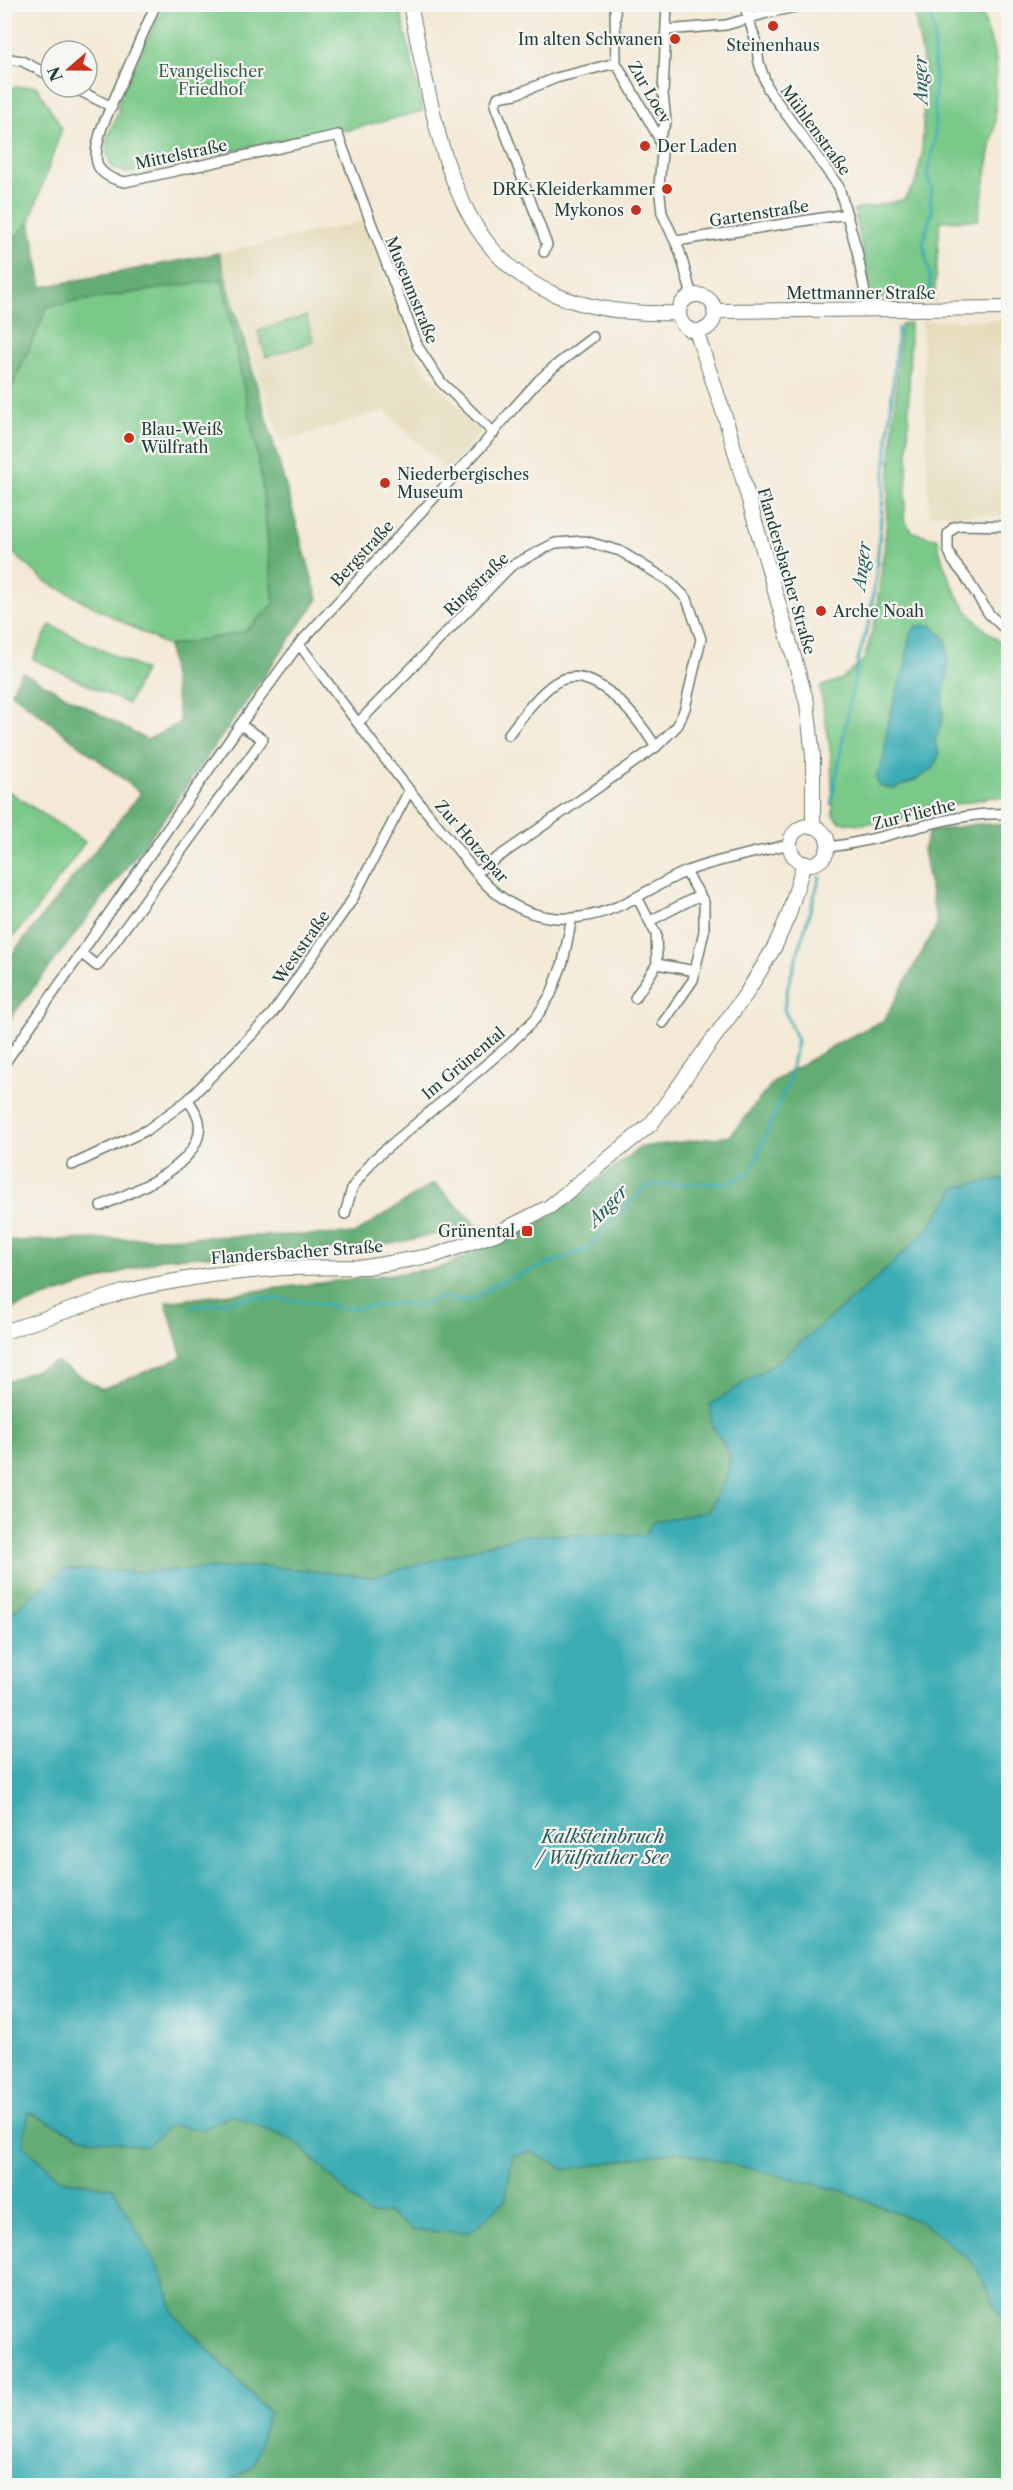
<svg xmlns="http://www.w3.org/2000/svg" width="1013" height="2490" font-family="'Libre Caslon Text',serif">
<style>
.built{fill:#e5dbba}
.green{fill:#7ac989;stroke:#4c835e;stroke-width:1.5}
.forest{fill:#63ad75;stroke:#417554;stroke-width:1.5}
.water{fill:#3aacb3;stroke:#2c7474;stroke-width:1.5}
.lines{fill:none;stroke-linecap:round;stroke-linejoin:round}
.stream{stroke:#3aacb3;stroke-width:3}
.street-casing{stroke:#6a796d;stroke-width:12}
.secondary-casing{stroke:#6a796d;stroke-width:16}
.street{stroke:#fff;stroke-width:9}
.secondary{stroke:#fff;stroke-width:14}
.poi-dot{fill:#c8321e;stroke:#f6f6f2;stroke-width:2}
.labels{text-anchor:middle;stroke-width:4.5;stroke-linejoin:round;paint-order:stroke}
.poi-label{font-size:16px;fill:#1f3d34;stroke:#f6f6f2;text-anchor:end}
.park-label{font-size:16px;fill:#366049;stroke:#f6f6f2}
.street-label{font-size:16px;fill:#1f3d34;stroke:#f6f6f2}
.water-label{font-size:18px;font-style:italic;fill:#275e5a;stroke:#f6f6f2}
</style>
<rect width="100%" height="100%" fill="#f6f6f2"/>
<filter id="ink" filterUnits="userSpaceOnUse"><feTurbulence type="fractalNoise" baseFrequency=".0167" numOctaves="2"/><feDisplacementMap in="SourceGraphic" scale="12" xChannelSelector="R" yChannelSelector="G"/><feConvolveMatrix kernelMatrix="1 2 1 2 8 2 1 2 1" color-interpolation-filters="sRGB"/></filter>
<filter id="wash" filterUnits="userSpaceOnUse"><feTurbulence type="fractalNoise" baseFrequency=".008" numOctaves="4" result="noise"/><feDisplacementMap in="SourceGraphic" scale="24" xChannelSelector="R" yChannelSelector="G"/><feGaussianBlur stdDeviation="1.35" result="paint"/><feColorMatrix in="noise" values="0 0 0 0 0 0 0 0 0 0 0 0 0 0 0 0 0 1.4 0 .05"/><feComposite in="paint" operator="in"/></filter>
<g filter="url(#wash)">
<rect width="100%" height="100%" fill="#f4e9d6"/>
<!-- built -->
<path class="built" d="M 365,221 L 389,291 L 419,359 L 428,373 L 481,432 L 447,471 L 385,411 L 280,442 L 220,253 Z
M 1008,320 L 1008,515 L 929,514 L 922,321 Z"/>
<!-- green -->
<path class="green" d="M 164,5 L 399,5 L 423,111 L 345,131 L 338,127 L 142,172 L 126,173 L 112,168 C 95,131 122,127 118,100 Z
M 913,5 L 980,5 L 996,59 L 995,125 L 978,220 L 940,221 L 934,300 L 872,298 L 854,210 L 903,200 L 915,184 L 922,155 L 925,71 Z
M 36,86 L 62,128 L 30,221 L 5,248 L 4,88 Z
M 222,279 L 261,474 L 274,604 L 244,632 L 168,646 L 45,581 L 5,546 L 5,403 L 48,306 Z
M 306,316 L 314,342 L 266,357 L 258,331 Z
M 910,323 L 908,458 L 904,520 L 913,532 L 938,539 C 941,567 959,605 979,624 C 988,633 999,641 1008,649 L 1008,798 L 992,797 L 952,805 L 925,816 L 861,824 L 840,822 L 833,815 L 831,755 L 820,687 L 842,679 L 864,660 L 875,621 L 885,542 L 901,324 Z
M 50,625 L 144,670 L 128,704 L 33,659 Z
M 5,789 L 85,842 L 36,910 L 5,946 Z"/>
<!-- forest -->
<path class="forest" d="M 30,221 L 42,287 L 219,253 L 318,599 L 165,817 L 5,1025 L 5,963 L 141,793 L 11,692 L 22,672 L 147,740 L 180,723 L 168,646 L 244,632 L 274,604 L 261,474 L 222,279 L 48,306 L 5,403 L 5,248 Z
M 976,824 L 1008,825 L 1008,1180 L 957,1187 L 929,1228 L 876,1279 L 777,1362 L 747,1383 L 712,1425 L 731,1457 L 727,1475 L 708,1512 L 654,1521 L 645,1535 L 524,1535 L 373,1577 L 264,1566 L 138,1572 L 65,1569 L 5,1618 L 5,1382 L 56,1362 L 102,1389 L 182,1357 L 166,1302 L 440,1268 L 549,1217 L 641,1147 L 730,1136 L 774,1081 L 840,1042 L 884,1020 L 937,925 L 923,850 L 929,832 Z
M 434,1183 L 477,1225 L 400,1242 L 330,1250 L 164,1258 L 5,1311 L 5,1241 L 354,1234 Z
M 29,2112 L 81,2137 L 171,2125 L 203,2130 L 231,2115 L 295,2141 L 368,2214 L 388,2213 L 414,2231 L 505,2201 L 513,2155 L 532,2152 L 564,2170 L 677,2151 L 843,2191 L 925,2224 L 974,2264 L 1008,2330 L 1008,2485 L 225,2485 L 253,2466 L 269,2412 L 174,2314 L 163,2277 L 113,2188 L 60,2179 L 22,2144 Z"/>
<!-- water -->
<path class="water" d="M 931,625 L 947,641 L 948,673 L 942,702 L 943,718 L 935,742 L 939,754 L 933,769 L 917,779 L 894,789 L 879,786 L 876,777 L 884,757 L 887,725 L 906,662 L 909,637 L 916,626 Z
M 1001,1179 L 1008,1180 L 1008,2330 L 974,2264 L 925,2224 L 843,2191 L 677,2151 L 564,2170 L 532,2152 L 513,2155 L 505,2201 L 470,2232 L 414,2231 L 388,2213 L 368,2214 L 295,2141 L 231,2115 L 203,2130 L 171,2125 L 146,2147 L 81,2137 L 29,2112 L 23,2145 L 60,2179 L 113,2188 L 163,2277 L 174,2314 L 269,2413 L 253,2466 L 225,2485 L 5,2485 L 5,1618 L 65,1569 L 138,1572 L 264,1566 L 373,1577 L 524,1535 L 645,1535 L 654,1521 L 708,1512 L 727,1475 L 731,1457 L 712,1425 L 711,1404 L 777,1362 L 876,1279 L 929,1228 L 957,1187 Z"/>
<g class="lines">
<!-- stream -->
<path class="stream" d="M 924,4 L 932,20 L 934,31 L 935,136 L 927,175 L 932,189 L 930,201 L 932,210 L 923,242 L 930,276 L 930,290 L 926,297
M 831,804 L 858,659 L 869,623 L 876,574 L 898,328
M 190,1308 L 253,1297 L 320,1303 L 344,1309 L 402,1303 L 420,1306 L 440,1297 L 470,1301 L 496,1284 L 586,1249 L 648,1185 L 729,1183 L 751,1171 L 789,1080 L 797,1041 L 784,1009 L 788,986 L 820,877"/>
</g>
</g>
<g filter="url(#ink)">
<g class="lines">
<!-- street casing -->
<g class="street-casing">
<path id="street" d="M 156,4 L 102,127 C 93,156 90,175 125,182 L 338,135 L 418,347 L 441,382 L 494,433
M 615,4 L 616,63 L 659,138 L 662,153 L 659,186 L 662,213 L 680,252 L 692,296
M 744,4 L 756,42 L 759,63 L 768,89 L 839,187 L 857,251 L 868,309
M 666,30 L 726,25 L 767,13 L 810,4
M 4,58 L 22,61 L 51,76
M 72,87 L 112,107
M 659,138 L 666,122 L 663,93 L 667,4
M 676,241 L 847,214
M 544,252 L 547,245 L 495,105 L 498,97 L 516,94 L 556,78 L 616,63
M 1008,526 L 961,525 L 954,527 L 948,534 L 948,549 L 953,561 L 965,576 L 989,614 L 1008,632
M 299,644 C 348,710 396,776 449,839 C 466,859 481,884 504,899 C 527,915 554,921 581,917 C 620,912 650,887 685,872 C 714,860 751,854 782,846 L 791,846
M 358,723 L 511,566 L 555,543 L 585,541 L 620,551 L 669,581 L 687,599 L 701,639 L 685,708 L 678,725 L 656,747 L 477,872
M 508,735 C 522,717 536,696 555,683 C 594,659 639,720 656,747
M 828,847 C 888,841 951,810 1008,814
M 637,897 L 656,934 L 657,964 L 695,971 L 704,931 L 704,902 L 686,872
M 650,921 L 700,895
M 82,954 L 97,966 L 263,739 L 240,725
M 635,998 L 657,964
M 663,1023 L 693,980 L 695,971
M 4,1064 L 240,725 L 299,644 L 482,446 L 512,410 L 539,380 L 555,366 L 593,337
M 72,1165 L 147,1130 L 188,1100 L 272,1014 L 352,900 L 409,791
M 101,1206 C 133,1191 206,1165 199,1121 C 198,1114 192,1106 188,1100
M 345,1214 L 352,1188 L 373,1160 L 509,1045 L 536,1018 L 551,994 L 563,962 L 572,918"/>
</g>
<!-- secondary casing -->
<g class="secondary-casing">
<path id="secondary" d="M 410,4 C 446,178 460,320 679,313
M679 313a18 18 0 1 1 36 0a18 18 0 1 1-36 0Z
M 714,311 L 1008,308
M 696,331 L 726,420 L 807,703 L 813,756 L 813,827
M790 845a19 19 0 1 1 38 0a19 19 0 1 1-38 0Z
M 4,1332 L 123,1292 L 153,1285 L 210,1275 L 282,1268 L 366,1267 L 436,1255 L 495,1234 L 549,1207 L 651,1124 L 746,994 L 775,946 L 789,914 L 804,863"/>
</g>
<!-- street -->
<use href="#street" class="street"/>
<!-- secondary -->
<use href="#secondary" class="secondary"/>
</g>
</g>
<!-- markers -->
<g class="poi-dot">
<circle cx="773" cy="26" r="6"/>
<circle cx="675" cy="39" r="6"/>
<circle cx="645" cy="146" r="6"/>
<circle cx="667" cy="189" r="6"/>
<circle cx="636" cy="210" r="6"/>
<circle cx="129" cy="438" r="6"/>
<circle cx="385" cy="483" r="6"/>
<circle cx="821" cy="611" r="6"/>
<rect x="521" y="1225" width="12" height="12" rx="3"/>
</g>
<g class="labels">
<!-- poi labels -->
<g class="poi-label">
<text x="663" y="45">Im alten Schwanen</text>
<text x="773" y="51" text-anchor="middle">Steinenhaus</text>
<text x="657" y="152" text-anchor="start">Der Laden</text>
<text x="655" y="195">DRK-Kleiderkammer</text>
<text x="624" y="216">Mykonos</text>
<text x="141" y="435" text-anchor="start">Blau-Weiß<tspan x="141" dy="18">Wülfrath</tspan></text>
<text x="397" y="480" text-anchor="start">Niederbergisches<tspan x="397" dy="18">Museum</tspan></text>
<text x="833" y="617" text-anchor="start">Arche Noah</text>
<text x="515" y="1237">Grünental</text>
</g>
<!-- park labels -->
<g class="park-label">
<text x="211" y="77">Evangelischer<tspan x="211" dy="18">Friedhof</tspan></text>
</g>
<!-- street labels -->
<g class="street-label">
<text transform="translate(650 92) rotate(60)" y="6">Zur Loev</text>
<text transform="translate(816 130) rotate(54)" y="6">Mühlenstraße</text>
<text transform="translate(181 154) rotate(-12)" y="6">Mittelstraße</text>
<text transform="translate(759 213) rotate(-9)" y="6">Gartenstraße</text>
<text transform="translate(412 290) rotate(68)" y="6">Museumstraße</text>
<text x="861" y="299">Mettmanner Straße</text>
<text transform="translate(362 553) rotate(-47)" y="6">Bergstraße</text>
<text transform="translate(787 571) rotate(74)" y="6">Flandersbacher Straße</text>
<text transform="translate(476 584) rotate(-44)" y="6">Ringstraße</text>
<text transform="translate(914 814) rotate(-14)" y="6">Zur Fliethe</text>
<text transform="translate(472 841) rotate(49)" y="6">Zur Hotzepar</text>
<text transform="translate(301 947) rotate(-55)" y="6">Weststraße</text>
<text transform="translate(463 1063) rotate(-40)" y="6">Im Grünental</text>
<text transform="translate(297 1252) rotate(-4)" y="6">Flandersbacher Straße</text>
</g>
<!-- water labels -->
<g class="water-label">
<text transform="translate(921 80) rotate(-91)" y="6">Anger</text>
<text transform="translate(862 566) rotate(-83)" y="6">Anger</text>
<text transform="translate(608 1206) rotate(-46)" y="6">Anger</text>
<text x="603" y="1843">Kalksteinbruch<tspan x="603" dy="21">/ Wülfrather See</tspan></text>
</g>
</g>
<!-- margin -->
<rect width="1013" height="2490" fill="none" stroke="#f6f6f2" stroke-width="24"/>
<!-- north arrow -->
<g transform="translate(69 69) rotate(250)"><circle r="28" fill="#f6f6f2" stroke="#a0aca6" stroke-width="1.5"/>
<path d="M0-4.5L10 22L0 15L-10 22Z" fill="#c8321e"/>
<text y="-9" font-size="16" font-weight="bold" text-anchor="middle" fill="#1f3d34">N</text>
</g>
</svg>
